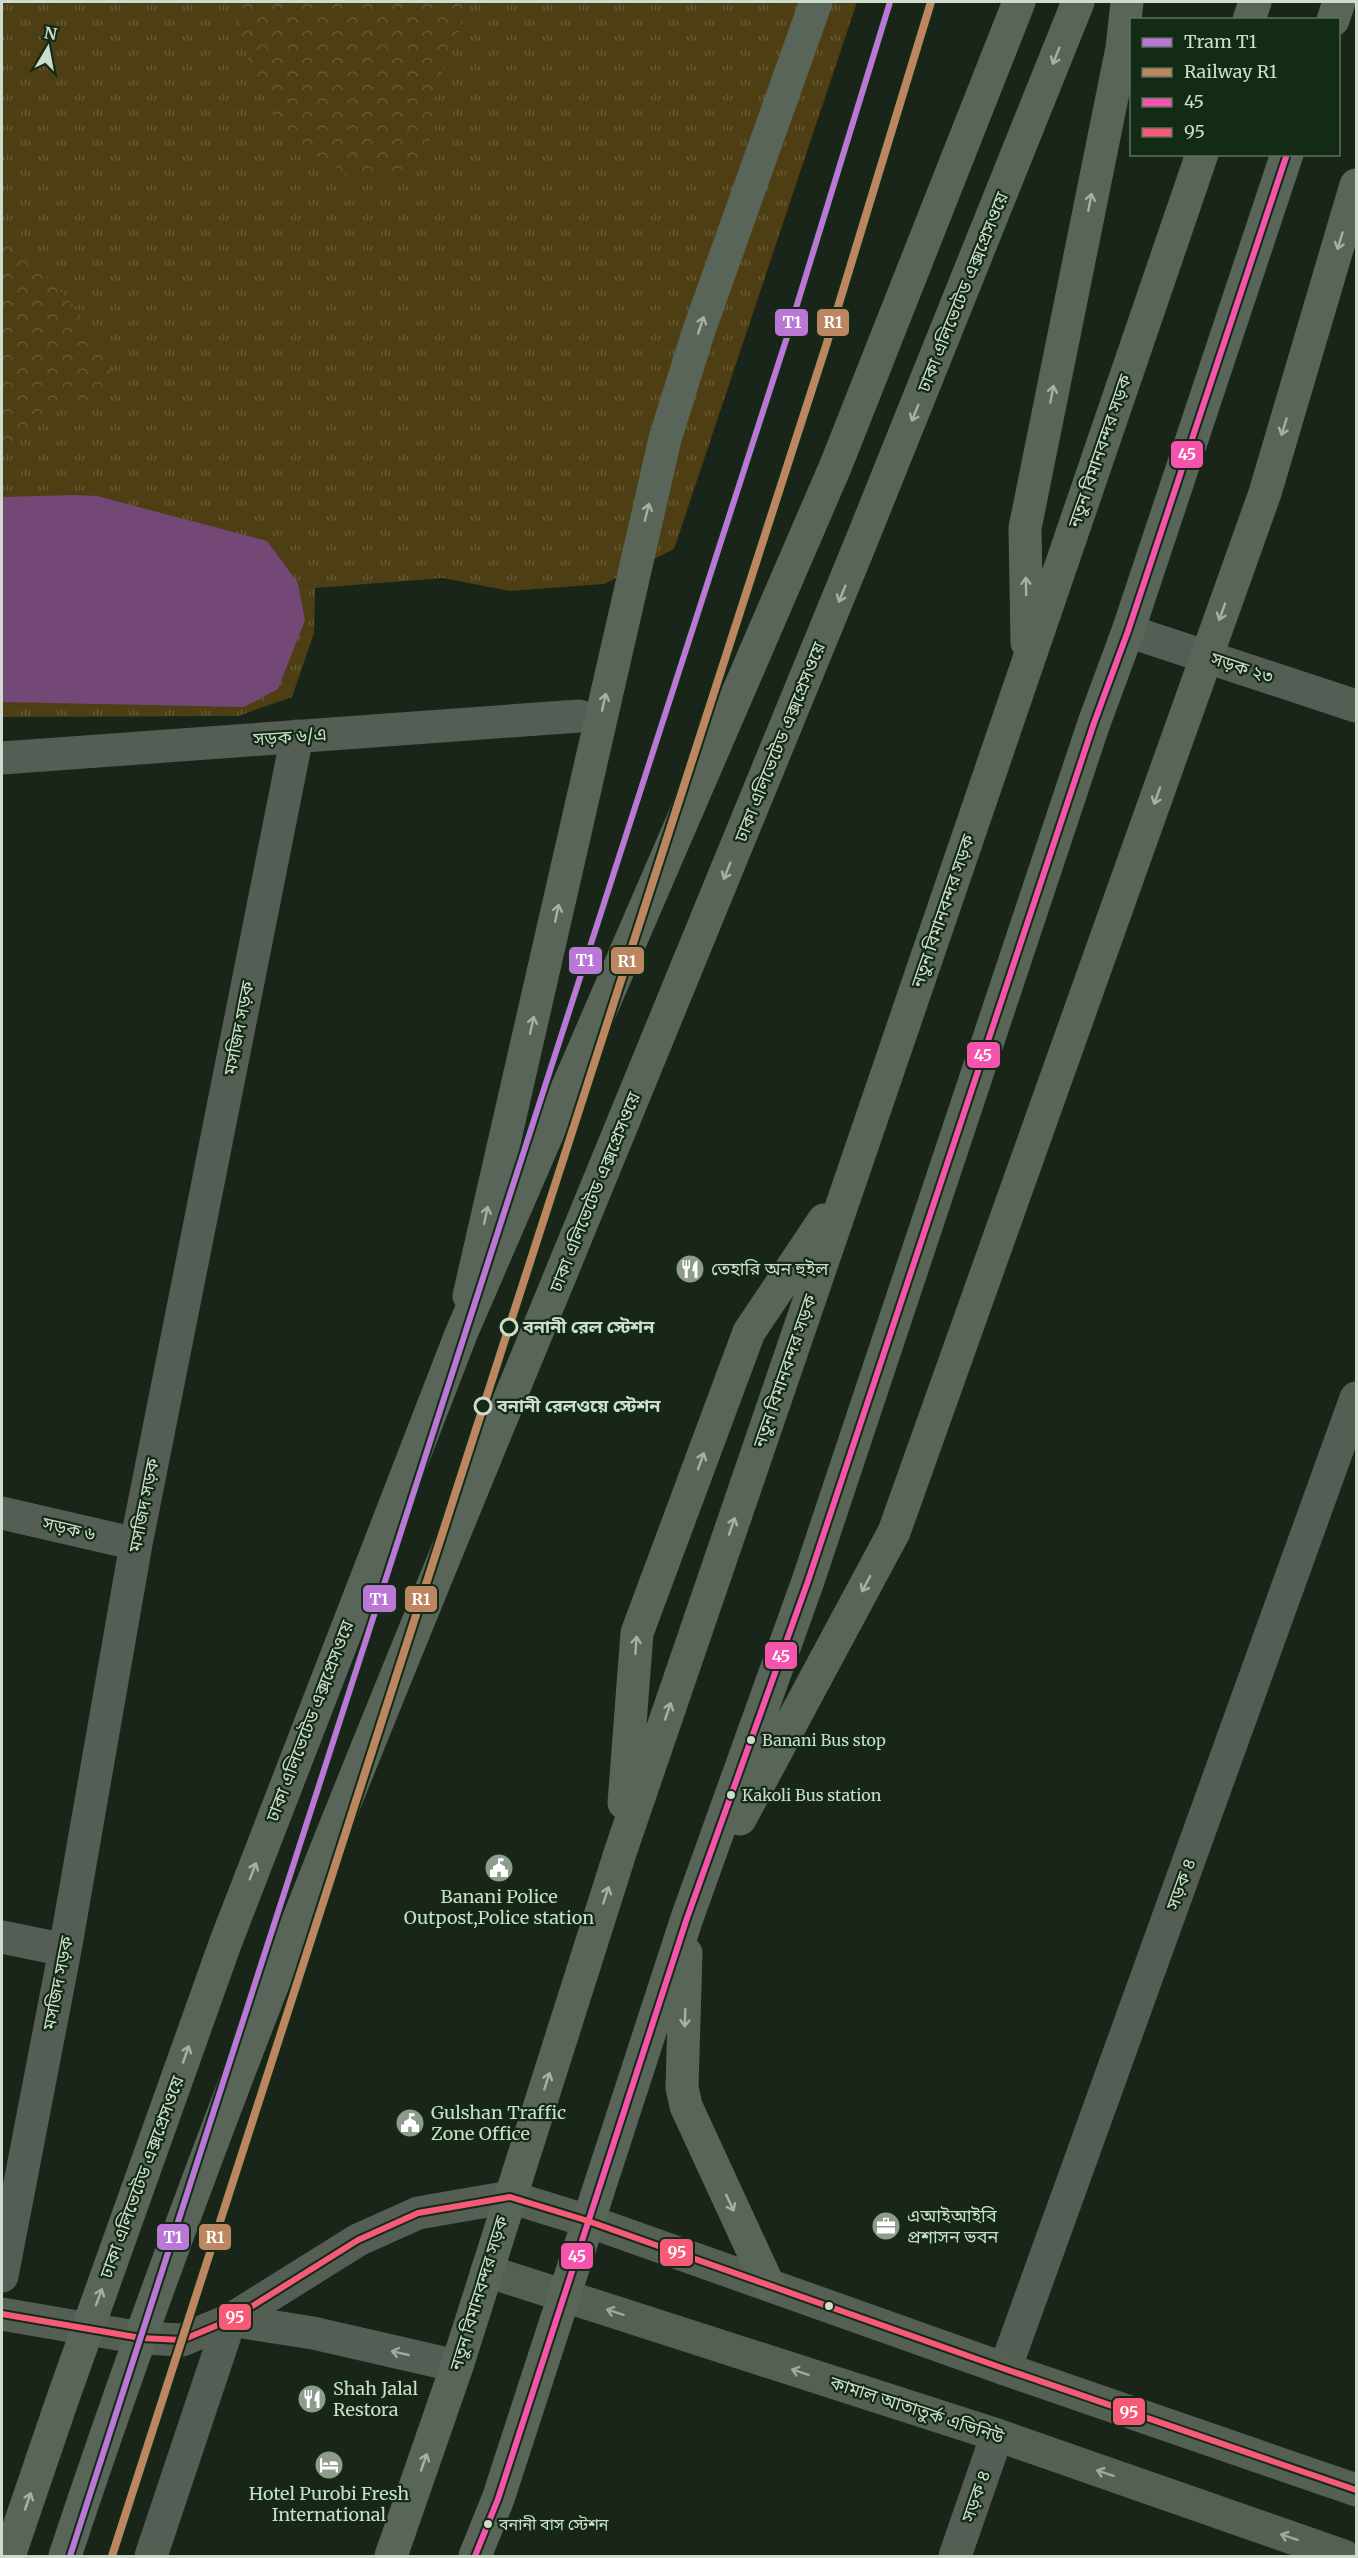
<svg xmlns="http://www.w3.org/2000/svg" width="1358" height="2558" font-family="Merriweather,'Noto Sans Bengali',serif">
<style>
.grass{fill:url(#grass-tufts)}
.forest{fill:url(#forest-crowns)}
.water{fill:#734876}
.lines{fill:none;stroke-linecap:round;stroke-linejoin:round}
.street{stroke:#555e55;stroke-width:33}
.secondary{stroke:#556055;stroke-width:33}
.highway{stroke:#596559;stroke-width:33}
.highway-bridge{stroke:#596559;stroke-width:33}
.bus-1-casing{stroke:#132b14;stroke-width:10}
.bus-2-casing{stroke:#132b14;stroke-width:10}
.bus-1{stroke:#f653ac;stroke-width:6}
.bus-2{stroke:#f75a77;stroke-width:6}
.rail-1-casing{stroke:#132b14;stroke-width:12}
.rail-1{stroke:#bb8660;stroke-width:8}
.tram-1-casing{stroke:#132b14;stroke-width:10}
.tram-1{stroke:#ba77d6;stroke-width:6}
.oneway{stroke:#a4b2a4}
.oneway2{stroke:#9daa9d}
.stop-dot{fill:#132b14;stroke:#cddccd;stroke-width:3}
.bus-dot{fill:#cddccd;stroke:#132b14;stroke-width:2}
.labels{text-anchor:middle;stroke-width:4.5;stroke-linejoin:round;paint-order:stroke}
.bus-label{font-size:16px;fill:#cddccd;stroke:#132b14;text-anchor:start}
.street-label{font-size:18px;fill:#cddccd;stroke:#132b14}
.poi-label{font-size:18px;fill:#cddccd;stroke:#132b14;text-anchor:start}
.stop-label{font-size:18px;font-weight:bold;fill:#cddccd;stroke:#132b14;text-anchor:start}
.line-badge{stroke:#132b14;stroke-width:2}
.badge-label{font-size:16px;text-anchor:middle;font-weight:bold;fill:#fff}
</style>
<defs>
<pattern id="grass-tufts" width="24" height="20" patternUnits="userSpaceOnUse" patternTransform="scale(1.5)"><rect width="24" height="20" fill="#4e3e14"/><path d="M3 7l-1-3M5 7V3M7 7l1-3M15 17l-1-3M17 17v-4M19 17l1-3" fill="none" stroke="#665935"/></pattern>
<pattern id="forest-crowns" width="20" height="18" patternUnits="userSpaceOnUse" patternTransform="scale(1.5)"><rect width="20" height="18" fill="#4e3e14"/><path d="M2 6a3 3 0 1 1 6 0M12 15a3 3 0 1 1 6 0" fill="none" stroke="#665935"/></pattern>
</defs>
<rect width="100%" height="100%" fill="#192519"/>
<!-- grass -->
<path class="grass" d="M 2,2 L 857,2 L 674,549 L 604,584 L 510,591 L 443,578 L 315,588 L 314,633 L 292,697 L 238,716 L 2,717 Z"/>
<!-- forest -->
<path class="forest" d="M 239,2 L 467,2 L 456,42 L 438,80 L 429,144 L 416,167 C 396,175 376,182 353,176 C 347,175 339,169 333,166 C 275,134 239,67 239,2 Z
M 2,230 L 64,295 L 83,318 L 106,352 L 115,380 L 105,399 L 81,402 L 37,417 L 11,446 L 2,445 Z"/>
<!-- water -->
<path class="water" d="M 75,495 L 97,496 L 267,541 L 298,583 L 305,620 L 278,689 L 244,707 L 2,702 L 2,497 Z"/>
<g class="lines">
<!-- street -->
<path class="street" d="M 1128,631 L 1356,706
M 2,758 L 579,716
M 2,1513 L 136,1544
M 2,1937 L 65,1950
M 2,2276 L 65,1950 L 136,1544 L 297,736
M 2,2314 L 141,2338 L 182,2340 L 230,2320 L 358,2240 L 418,2213 L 510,2197
M 230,2320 L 313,2333 L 457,2366
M 1005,2369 L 1356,1398
M 151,2556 L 230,2320
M 955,2556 L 997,2435"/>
<!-- secondary -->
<path class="secondary" d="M 510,2197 L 588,2221 L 1005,2369 L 1356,2490
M 487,2271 L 997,2435 L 1344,2556"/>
<!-- highway -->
<path class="highway" d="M 1249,20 L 1255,2
M 1333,20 L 1339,2
M 1027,643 L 1025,528 L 1122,48 L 1127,2
M 469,1296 L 665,439 L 698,333 L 816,2
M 624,1803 L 637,1633 L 749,1332 L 824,1220
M 740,1819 L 894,1532
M 686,1953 L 682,2087 L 686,2106 L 768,2284
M 391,2556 L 457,2366 L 621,1850 L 1202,154
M 475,2556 L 498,2499 L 687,1918 L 808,1581 L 1094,723 L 1128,631 L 1287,154"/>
<!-- highway-bridge -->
<path class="highway-bridge" d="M 894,1532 L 1265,493 L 1356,185
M 9,2556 L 63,2398 L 225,1944 L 461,1334 L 836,465 L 1019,2
M 65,2556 C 204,2137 374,1728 542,1320 C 723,881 903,443 1078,2"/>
<!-- bus-1 casing -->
<g class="bus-1-casing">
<path id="bus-1" d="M 475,2556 L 498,2499 L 687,1918 L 808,1581 L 1094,723 L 1128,631 L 1287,154"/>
</g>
<!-- bus-2 casing -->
<g class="bus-2-casing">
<path id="bus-2" d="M 2,2314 L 141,2338 L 182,2340 L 230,2320 L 358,2240 L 418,2213 L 510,2197 L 588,2221 L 1005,2369 L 1356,2490"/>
</g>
<!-- bus-1 -->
<use href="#bus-1" class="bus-1"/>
<!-- bus-2 -->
<use href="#bus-2" class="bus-2"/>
<!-- rail-1 casing -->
<g class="rail-1-casing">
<path id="rail-1" d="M 112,2556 L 826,346 L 931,2"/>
</g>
<!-- rail-1 -->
<use href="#rail-1" class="rail-1"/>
<!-- tram-1 casing -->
<g class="tram-1-casing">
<path id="tram-1" d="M 70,2556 L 788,334 L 890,2"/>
</g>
<!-- tram-1 -->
<use href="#tram-1" class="tram-1"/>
</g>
<!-- one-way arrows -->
<defs><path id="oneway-shaft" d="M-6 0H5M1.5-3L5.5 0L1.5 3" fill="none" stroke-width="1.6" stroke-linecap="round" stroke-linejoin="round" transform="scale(1.5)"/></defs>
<g class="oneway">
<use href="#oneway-shaft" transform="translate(1056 56) rotate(112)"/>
<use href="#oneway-shaft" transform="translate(1090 202) rotate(-79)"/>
<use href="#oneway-shaft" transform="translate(1340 241) rotate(107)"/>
<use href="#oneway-shaft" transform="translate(701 325) rotate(-71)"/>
<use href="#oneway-shaft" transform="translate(1052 394) rotate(-79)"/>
<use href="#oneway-shaft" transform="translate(915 413) rotate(112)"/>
<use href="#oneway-shaft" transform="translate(1284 427) rotate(107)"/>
<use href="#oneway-shaft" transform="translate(647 512) rotate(-76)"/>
<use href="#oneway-shaft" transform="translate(1026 586) rotate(-91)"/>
<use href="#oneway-shaft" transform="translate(842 594) rotate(112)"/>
<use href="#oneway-shaft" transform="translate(1222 612) rotate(110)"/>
<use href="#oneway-shaft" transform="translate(604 702) rotate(-77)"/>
<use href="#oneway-shaft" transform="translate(1157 796) rotate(110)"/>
<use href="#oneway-shaft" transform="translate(727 871) rotate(112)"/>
<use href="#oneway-shaft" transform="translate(557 913) rotate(-78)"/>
<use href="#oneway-shaft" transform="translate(532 1025) rotate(-77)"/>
<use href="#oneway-shaft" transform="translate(486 1215) rotate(-78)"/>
<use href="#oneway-shaft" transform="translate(701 1461) rotate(-70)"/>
<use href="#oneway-shaft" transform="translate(732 1526) rotate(-71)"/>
<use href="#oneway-shaft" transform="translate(866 1584) rotate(118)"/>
<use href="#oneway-shaft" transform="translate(636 1645) rotate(-86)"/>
<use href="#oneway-shaft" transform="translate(668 1711) rotate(-71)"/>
<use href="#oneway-shaft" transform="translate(253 1871) rotate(-69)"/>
<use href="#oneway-shaft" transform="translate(606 1895) rotate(-72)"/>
<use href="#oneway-shaft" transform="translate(685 2018) rotate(92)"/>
<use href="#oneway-shaft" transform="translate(186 2054) rotate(-71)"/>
<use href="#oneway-shaft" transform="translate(547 2081) rotate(-72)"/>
<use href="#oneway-shaft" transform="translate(730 2203) rotate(65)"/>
<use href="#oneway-shaft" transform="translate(99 2297) rotate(-70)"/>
<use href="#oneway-shaft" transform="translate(424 2462) rotate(-71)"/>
<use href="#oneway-shaft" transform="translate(28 2501) rotate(-71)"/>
</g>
<g class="oneway2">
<use href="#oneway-shaft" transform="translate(615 2312) rotate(-162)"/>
<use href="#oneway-shaft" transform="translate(400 2353) rotate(-167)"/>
<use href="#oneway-shaft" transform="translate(800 2372) rotate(-162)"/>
<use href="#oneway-shaft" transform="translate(1105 2473) rotate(-161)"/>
<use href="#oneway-shaft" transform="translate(1289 2537) rotate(-161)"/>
</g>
<!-- icons -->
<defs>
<g id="restaurant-disc" transform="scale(1.5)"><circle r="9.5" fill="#8e9c8e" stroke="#132b14"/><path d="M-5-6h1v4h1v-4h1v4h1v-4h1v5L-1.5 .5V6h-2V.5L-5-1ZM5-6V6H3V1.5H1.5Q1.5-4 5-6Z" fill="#fff"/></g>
<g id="civic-disc" transform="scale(1.5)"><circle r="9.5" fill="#8e9c8e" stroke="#132b14"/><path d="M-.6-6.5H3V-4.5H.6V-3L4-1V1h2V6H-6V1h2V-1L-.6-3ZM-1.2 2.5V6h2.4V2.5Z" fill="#fff"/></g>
<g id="office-disc" transform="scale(1.5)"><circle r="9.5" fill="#8e9c8e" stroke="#132b14"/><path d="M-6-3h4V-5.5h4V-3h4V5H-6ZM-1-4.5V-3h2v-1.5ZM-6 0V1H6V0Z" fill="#fff"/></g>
<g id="hotel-disc" transform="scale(1.5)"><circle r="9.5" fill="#8e9c8e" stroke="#132b14"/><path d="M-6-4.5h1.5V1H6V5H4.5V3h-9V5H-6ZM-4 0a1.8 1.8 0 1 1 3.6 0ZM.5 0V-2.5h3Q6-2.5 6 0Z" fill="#fff"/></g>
</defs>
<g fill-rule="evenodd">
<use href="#restaurant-disc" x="690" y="1269"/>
<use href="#civic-disc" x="499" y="1868"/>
<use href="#civic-disc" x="410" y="2123"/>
<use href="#office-disc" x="886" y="2226"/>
<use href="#restaurant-disc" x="312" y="2399"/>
<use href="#hotel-disc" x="329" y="2465"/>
</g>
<!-- markers -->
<g class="stop-dot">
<circle cx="509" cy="1327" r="8"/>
<circle cx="483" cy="1406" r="8"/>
</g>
<g class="bus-dot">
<circle cx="751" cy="1740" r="5"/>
<circle cx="731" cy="1795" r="5"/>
<circle cx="829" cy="2306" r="5"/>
<circle cx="488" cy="2524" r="5"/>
</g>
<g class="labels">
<!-- bus labels -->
<g class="bus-label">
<text x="762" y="1746">Banani Bus stop</text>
<text x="742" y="1801">Kakoli Bus station</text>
<text x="499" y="2530">বনানী বাস স্টেশন</text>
</g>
<!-- street labels -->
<g class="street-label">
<text transform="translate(963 292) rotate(-68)" y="6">ঢাকা এলিভেটেড এক্সপ্রেসওয়ে</text>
<text transform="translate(1100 451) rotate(-71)" y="6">নতুন বিমানবন্দর সড়ক</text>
<text transform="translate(1242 668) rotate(18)" y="6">সড়ক ২৩</text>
<text transform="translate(290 737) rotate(-4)" y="6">সড়ক ৬/এ</text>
<text transform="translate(780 742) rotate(-68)" y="6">ঢাকা এলিভেটেড এক্সপ্রেসওয়ে</text>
<text transform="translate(943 911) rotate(-71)" y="6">নতুন বিমানবন্দর সড়ক</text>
<text transform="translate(239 1028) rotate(-79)" y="6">মসজিদ সড়ক</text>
<text transform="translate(595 1192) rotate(-68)" y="6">ঢাকা এলিভেটেড এক্সপ্রেসওয়ে</text>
<text transform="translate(785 1371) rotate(-71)" y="6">নতুন বিমানবন্দর সড়ক</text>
<text transform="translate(144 1505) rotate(-79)" y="6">মসজিদ সড়ক</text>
<text transform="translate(69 1529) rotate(13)" y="6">সড়ক ৬</text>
<text transform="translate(310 1721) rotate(-69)" y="6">ঢাকা এলিভেটেড এক্সপ্রেসওয়ে</text>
<text transform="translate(1181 1884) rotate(-70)" y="6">সড়ক ৪</text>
<text transform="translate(58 1983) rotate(-79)" y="6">মসজিদ সড়ক</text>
<text transform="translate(142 2177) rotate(-70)" y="6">ঢাকা এলিভেটেড এক্সপ্রেসওয়ে</text>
<text transform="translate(479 2293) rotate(-73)" y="6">নতুন বিমানবন্দর সড়ক</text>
<text transform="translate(917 2410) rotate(18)" y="6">কামাল আতাতুর্ক এভিনিউ</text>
<text transform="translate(976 2496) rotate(-71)" y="6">সড়ক ৪</text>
</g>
<!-- poi labels -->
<g class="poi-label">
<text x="711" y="1275">তেহারি অন হুইল</text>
<text x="499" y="1903" text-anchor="middle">Banani Police<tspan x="499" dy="21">Outpost,Police station</tspan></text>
<text x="431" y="2119">Gulshan Traffic<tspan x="431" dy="21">Zone Office</tspan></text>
<text x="907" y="2222">এআইআইবি<tspan x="907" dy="21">প্রশাসন ভবন</tspan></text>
<text x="333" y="2395">Shah Jalal<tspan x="333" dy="21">Restora</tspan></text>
<text x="329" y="2500" text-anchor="middle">Hotel Purobi Fresh<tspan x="329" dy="21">International</tspan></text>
</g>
<!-- stop labels -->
<g class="stop-label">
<text x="523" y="1333">বনানী রেল স্টেশন</text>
<text x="497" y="1412">বনানী রেলওয়ে স্টেশন</text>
</g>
</g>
<g class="line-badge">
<rect x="774" y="308" width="35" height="29" rx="6" fill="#ba77d6"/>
<rect x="816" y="308" width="34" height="29" rx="6" fill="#bb8660"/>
<rect x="1170" y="440" width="34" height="29" rx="6" fill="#f653ac"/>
<rect x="568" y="946" width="35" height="29" rx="6" fill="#ba77d6"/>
<rect x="610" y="946" width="35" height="29" rx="6" fill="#bb8660"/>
<rect x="966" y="1041" width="35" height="28" rx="6" fill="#f653ac"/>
<rect x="362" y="1584" width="35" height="29" rx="6" fill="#ba77d6"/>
<rect x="404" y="1585" width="34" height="28" rx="6" fill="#bb8660"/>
<rect x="764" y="1641" width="34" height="29" rx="6" fill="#f653ac"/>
<rect x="156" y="2223" width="34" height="28" rx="6" fill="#ba77d6"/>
<rect x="198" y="2223" width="34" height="28" rx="6" fill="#bb8660"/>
<rect x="659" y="2238" width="35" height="29" rx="6" fill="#f75a77"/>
<rect x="560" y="2242" width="34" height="28" rx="6" fill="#f653ac"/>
<rect x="218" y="2303" width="34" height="28" rx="6" fill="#f75a77"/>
<rect x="1112" y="2397" width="34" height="29" rx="6" fill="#f75a77"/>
</g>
<g class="badge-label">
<text x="792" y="328">T1</text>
<text x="833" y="328">R1</text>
<text x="1187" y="460">45</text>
<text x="585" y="966">T1</text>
<text x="627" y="967">R1</text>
<text x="983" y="1061">45</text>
<text x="379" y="1605">T1</text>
<text x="421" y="1605">R1</text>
<text x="781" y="1662">45</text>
<text x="173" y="2243">T1</text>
<text x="215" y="2243">R1</text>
<text x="677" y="2258">95</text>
<text x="577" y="2262">45</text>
<text x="235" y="2323">95</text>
<text x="1129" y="2418">95</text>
</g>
<!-- border -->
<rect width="1358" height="2558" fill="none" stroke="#cddccd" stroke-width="6"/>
<!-- legend -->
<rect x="1130" y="18" width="210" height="138" fill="#132b14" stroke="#5d725e" stroke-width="1.5"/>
<rect x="1142" y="38" width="30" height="9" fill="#ba77d6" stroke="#5d725e" stroke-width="1.5"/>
<text x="1184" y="48" font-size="18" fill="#cddccd">Tram T1</text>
<rect x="1142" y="68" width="30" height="9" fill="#bb8660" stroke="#5d725e" stroke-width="1.5"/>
<text x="1184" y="78" font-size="18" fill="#cddccd">Railway R1</text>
<rect x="1142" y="98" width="30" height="9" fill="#f653ac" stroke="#5d725e" stroke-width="1.5"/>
<text x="1184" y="108" font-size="18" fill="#cddccd">45</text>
<rect x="1142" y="128" width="30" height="9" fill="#f75a77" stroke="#5d725e" stroke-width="1.5"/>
<text x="1184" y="138" font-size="18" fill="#cddccd">95</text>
<!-- north arrow -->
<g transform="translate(48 48) rotate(10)" stroke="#132b14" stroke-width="4.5" paint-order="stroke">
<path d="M0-4.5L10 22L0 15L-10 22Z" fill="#cddccd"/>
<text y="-9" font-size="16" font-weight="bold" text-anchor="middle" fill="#cddccd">N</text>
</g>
</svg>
